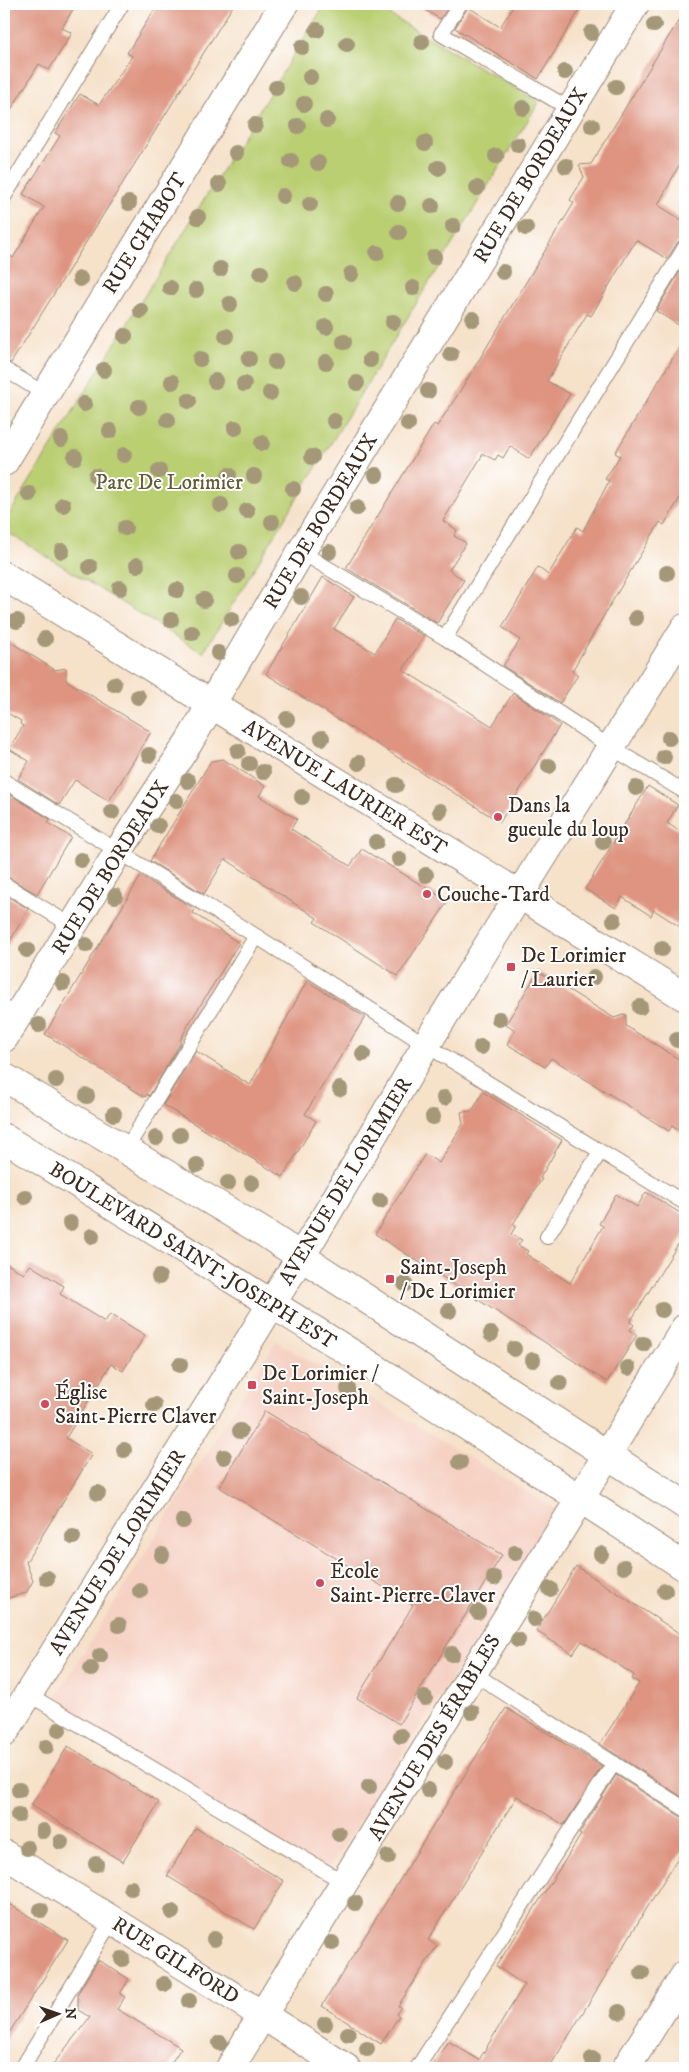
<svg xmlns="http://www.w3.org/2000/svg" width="689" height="2072" font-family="'IM FELL DW Pica',serif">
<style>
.built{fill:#f6d2c4}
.green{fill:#bacf72;stroke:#7a7c48}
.building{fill:#de9481}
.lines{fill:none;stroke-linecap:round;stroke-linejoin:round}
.service-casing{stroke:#988674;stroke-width:16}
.minor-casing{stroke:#988674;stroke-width:30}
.secondary-casing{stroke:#988674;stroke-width:30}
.service{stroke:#fff;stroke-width:14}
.minor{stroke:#fff;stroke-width:28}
.secondary{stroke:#fff;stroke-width:28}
.tree{fill:#a49879}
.poi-dot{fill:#d1495b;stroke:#fff;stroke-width:2}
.labels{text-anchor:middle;stroke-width:4;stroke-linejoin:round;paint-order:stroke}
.street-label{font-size:21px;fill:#3b2a1e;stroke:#fff}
.park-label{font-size:21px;fill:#615c37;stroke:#fff}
.poi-label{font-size:21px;fill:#3b2a1e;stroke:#fff;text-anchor:start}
</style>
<rect width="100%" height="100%" fill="#fff"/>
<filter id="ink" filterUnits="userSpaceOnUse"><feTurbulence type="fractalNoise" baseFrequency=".02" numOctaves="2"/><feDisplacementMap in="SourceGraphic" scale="10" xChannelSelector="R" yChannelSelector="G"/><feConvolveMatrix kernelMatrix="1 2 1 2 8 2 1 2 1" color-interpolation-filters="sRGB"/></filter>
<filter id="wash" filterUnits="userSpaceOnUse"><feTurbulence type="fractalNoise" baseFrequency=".0096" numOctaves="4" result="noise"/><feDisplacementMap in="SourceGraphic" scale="20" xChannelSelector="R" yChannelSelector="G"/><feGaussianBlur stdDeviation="1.12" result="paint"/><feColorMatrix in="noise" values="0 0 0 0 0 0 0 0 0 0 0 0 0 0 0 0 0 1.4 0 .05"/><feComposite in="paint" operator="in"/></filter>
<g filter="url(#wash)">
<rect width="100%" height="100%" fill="#f6e1c9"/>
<!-- built -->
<path class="built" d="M 276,1341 L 559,1511 L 327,1872 L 52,1704 Z"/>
<!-- green -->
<path class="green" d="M 325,4 L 371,4 L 539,102 L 203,653 L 4,530 L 4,523 Z"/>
<g id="blocks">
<!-- building -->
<path class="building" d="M 4,4 L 76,4 L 62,28 L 72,33 L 49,70 L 39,64 L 4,121 Z
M 158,4 L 234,4 L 11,363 L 4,360 L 4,252 L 13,258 L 44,207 L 23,194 L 60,136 L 55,133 L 80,94 L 99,105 L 132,56 L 127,53 Z
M 416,4 L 450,4 L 440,19 Z
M 515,4 L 583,4 L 538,79 L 455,28 L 468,7 L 500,27 Z
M 685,10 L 685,154 L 658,205 L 685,222 L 685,238 L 678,242 L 667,259 L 636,240 L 591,316 L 587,314 L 547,381 L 570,394 L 529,459 L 510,446 L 503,458 L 498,455 L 495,460 L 483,454 L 443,521 L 457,530 L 454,536 L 466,543 L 449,570 L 464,580 L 437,623 L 346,568 L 434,424 L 437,426 L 457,396 L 574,203 L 570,200 L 584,177 L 579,165 L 591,164 Z
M 685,263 L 685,329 L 656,311 Z
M 685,338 L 685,489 L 664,525 L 660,522 L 607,610 L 572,671 L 578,675 L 560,703 L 503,666 L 520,640 L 502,627 L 538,567 L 548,575 L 577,527 L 583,531 L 609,481 L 605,479 L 620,456 L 615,453 Z
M 323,577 L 354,597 L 334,629 L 375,653 L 395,619 L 424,636 L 403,670 L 492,726 L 513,693 L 560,725 L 500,822 L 266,674 Z
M 4,638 L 55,670 L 66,668 L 66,680 L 151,732 L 109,801 L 75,780 L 59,805 L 18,779 L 29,761 L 9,749 L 23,726 L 20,724 L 21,721 L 4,711 Z
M 223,759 L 265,786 L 259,796 L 297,819 L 291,829 L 350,866 L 362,849 L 448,901 L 398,976 L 314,922 L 317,918 L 225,859 L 204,894 L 150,861 L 211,761 Z
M 648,786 L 678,805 L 667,823 L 685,835 L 685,930 L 654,910 L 651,916 L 622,897 L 616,908 L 585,889 Z
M 9,794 L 50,819 L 48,823 L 71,837 L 37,894 L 4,875 L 4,804 Z
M 141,876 L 195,909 L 193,913 L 239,943 L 188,1025 L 180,1041 L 181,1042 L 149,1096 L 147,1094 L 145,1097 L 45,1034 Z
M 4,894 L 28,909 L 4,952 Z
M 538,971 L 614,1018 L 626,1014 L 626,1026 L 685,1063 L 685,1135 L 672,1126 L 669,1131 L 551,1058 L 545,1067 L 507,1044 L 515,1030 L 506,1024 Z
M 307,981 L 365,1017 L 305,1114 L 316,1121 L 283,1177 L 163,1105 L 196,1051 L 250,1085 Z
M 483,1092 L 562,1140 L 540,1178 L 542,1179 L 513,1224 L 516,1226 L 511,1234 L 522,1240 L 518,1245 L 528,1251 L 526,1254 L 570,1283 L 603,1226 L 599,1224 L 616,1194 L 637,1207 L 646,1192 L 685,1216 L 685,1233 L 630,1322 L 634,1325 L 630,1330 L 637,1335 L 607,1382 L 375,1234 L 425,1154 L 439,1163 L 463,1124 L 461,1112 L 472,1111 Z
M 4,1262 L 24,1274 L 30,1265 L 64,1286 L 60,1294 L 105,1322 L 110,1314 L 145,1335 L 123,1371 L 111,1364 L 66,1438 L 92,1454 L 26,1562 L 33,1581 L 26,1593 L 4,1599 Z
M 265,1411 L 502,1555 L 399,1724 L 357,1698 L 413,1605 L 219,1487 Z
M 576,1566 L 685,1637 L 685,1799 L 600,1744 L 639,1683 L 632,1679 L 634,1675 L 582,1641 L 573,1654 L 536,1631 Z
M 506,1708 L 602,1766 L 564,1825 L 517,1796 L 428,1940 L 437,1946 L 398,2006 L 401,2007 L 396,2014 L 399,2016 L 381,2044 L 322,2006 Z
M 68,1746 L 159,1802 L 123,1862 L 31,1805 Z
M 616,1775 L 680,1816 L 685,1818 L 685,1846 L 549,2068 L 431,2068 L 448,2041 L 479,2060 L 524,1985 L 496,1966 L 534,1909 L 581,1835 L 579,1834 Z
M 196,1828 L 284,1881 L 254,1929 L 167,1876 Z
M 4,1901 L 68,1940 L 4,2041 Z
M 98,1960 L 129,1979 L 120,1994 L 125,1997 L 117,2009 L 181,2048 L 168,2068 L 50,2068 L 90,2017 L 78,2010 L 78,1993 Z"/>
</g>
</g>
<g filter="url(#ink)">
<use href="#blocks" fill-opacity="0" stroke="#988674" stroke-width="1"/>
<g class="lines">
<!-- service casing -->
<g class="service-casing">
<path id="service" d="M 460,4 L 441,34 L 570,109
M 4,197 L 122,4
M 4,369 L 45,394
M 301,552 L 445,638 L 612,748 L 685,792
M 445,638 L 685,247
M 4,781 L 256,936 L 125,1151
M 4,884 L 72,926
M 256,936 L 426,1045 L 685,1203
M 547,1237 L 600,1152
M 473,1673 L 685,1809
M 28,1694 L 345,1883
M 22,2068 L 112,1920
M 417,2068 L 614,1763"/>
</g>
<!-- minor casing -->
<g class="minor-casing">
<path id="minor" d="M 4,462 L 284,4
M 4,576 L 685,997
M 4,1038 L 118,852 L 189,742 L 301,552 L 635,4
M 4,1854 L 112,1920 L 346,2068
M 230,2068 L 685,1328
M 626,2068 L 685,1975"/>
</g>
<!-- secondary casing -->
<g class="secondary-casing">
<path id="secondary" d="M 4,1077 L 263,1232 L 685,1505
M 4,1138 C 232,1279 461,1419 685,1567
M 4,1733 L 255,1331 L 325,1217 L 426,1045 L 685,628"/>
</g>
<!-- service -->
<use href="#service" class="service"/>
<!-- minor -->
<use href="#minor" class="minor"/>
<!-- secondary -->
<use href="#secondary" class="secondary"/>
</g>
<!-- trees -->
<g class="tree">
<circle cx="654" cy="25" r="8"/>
<circle cx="317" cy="30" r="8"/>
<circle cx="591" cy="33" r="8"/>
<circle cx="422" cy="42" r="8"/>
<circle cx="347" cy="44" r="8"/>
<circle cx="302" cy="47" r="8"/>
<circle cx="565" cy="72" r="8"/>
<circle cx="310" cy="77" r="8"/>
<circle cx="616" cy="87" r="8"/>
<circle cx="276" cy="88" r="8"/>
<circle cx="304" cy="104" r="8"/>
<circle cx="523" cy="108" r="8"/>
<circle cx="327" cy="120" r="8"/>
<circle cx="255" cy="125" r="8"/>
<circle cx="298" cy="126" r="8"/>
<circle cx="592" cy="126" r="8"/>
<circle cx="425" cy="143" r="8"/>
<circle cx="518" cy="145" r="8"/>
<circle cx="236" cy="153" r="8"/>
<circle cx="496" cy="156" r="8"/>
<circle cx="291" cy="161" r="8"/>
<circle cx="318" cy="163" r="8"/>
<circle cx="566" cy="166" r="8"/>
<circle cx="438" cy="168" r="8"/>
<circle cx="219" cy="184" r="8"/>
<circle cx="477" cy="188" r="8"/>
<circle cx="283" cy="196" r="8"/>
<circle cx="129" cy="203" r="8"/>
<circle cx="398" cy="203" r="8"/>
<circle cx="310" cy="204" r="8"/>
<circle cx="432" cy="206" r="8"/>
<circle cx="198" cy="217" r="8"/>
<circle cx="453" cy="226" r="8"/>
<circle cx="526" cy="228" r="8"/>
<circle cx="399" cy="232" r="8"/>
<circle cx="377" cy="253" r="8"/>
<circle cx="434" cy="257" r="8"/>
<circle cx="220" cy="269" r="8"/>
<circle cx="503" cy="272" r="8"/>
<circle cx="261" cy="273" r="8"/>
<circle cx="351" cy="274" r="8"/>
<circle cx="80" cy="279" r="8"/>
<circle cx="295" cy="283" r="8"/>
<circle cx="170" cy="288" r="8"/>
<circle cx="413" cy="288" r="8"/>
<circle cx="196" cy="290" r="8"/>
<circle cx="326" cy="294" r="8"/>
<circle cx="230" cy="304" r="8"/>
<circle cx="141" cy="311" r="8"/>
<circle cx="473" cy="319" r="8"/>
<circle cx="393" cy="322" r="8"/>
<circle cx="326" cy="327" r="8"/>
<circle cx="125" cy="336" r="8"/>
<circle cx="226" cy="336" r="8"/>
<circle cx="344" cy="342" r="8"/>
<circle cx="451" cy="354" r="8"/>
<circle cx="200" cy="359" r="8"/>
<circle cx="249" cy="359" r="8"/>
<circle cx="370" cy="360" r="8"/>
<circle cx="275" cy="362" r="8"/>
<circle cx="326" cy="362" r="8"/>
<circle cx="104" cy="370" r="8"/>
<circle cx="215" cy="381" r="8"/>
<circle cx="172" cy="382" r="8"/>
<circle cx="357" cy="383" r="8"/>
<circle cx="244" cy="384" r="8"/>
<circle cx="428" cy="391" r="8"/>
<circle cx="270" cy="393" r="8"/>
<circle cx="189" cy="401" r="8"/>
<circle cx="84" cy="404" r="8"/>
<circle cx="139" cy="407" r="8"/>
<circle cx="168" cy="420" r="8"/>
<circle cx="334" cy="421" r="8"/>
<circle cx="408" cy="424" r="8"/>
<circle cx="235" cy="428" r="8"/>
<circle cx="110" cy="431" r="8"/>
<circle cx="61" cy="439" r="8"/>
<circle cx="262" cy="443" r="8"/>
<circle cx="124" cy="455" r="8"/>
<circle cx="75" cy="457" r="8"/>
<circle cx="312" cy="457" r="8"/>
<circle cx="159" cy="471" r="8"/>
<circle cx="229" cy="475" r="8"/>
<circle cx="376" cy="475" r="8"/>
<circle cx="96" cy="476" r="8"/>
<circle cx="254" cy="476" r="8"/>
<circle cx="293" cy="489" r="8"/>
<circle cx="29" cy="494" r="8"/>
<circle cx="63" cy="505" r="8"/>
<circle cx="221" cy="505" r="8"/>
<circle cx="357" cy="508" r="8"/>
<circle cx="247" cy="511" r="8"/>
<circle cx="272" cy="522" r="8"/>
<circle cx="125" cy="528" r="8"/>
<circle cx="62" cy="551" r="8"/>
<circle cx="239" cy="552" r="8"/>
<circle cx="329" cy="552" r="8"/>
<circle cx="137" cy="565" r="8"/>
<circle cx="90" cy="567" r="8"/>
<circle cx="667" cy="573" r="8"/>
<circle cx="237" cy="576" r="8"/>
<circle cx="120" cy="588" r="8"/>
<circle cx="177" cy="590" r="8"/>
<circle cx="301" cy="597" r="8"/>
<circle cx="204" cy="600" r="8"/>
<circle cx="636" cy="618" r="8"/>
<circle cx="232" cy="619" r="8"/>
<circle cx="171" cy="620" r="8"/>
<circle cx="17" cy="621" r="8"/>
<circle cx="192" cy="633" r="8"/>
<circle cx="45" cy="639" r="8"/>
<circle cx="218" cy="653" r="8"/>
<circle cx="114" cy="684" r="8"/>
<circle cx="138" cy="697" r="8"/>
<circle cx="287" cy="719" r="8"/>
<circle cx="322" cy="738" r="8"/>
<circle cx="669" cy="738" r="8"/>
<circle cx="238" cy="751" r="8"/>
<circle cx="149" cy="755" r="8"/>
<circle cx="664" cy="757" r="8"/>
<circle cx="359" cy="763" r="8"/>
<circle cx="249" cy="764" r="8"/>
<circle cx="549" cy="766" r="8"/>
<circle cx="263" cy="772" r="8"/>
<circle cx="188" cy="781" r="8"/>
<circle cx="396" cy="785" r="8"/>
<circle cx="636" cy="788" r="8"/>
<circle cx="302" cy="797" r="8"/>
<circle cx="176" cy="801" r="8"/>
<circle cx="440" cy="811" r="8"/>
<circle cx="112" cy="812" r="8"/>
<circle cx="158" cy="826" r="8"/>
<circle cx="376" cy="842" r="8"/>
<circle cx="603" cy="842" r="8"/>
<circle cx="399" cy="859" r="8"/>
<circle cx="81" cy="860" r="8"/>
<circle cx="426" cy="875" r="8"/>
<circle cx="115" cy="896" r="8"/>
<circle cx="614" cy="920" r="8"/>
<circle cx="86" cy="945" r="8"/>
<circle cx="662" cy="949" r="8"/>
<circle cx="27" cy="950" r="8"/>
<circle cx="594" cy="977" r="8"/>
<circle cx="63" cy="983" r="8"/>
<circle cx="640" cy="1007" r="8"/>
<circle cx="499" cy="1019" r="8"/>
<circle cx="39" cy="1025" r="8"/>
<circle cx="677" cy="1040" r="8"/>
<circle cx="481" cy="1047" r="8"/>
<circle cx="363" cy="1054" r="8"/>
<circle cx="56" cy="1080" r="8"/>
<circle cx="340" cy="1089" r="8"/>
<circle cx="87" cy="1096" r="8"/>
<circle cx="444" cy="1098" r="8"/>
<circle cx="114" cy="1114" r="8"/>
<circle cx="433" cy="1117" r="8"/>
<circle cx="180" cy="1135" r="8"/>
<circle cx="156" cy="1138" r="8"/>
<circle cx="197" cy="1165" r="8"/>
<circle cx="228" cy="1183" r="8"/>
<circle cx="252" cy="1183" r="8"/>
<circle cx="25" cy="1197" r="8"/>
<circle cx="380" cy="1201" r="8"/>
<circle cx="70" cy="1223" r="8"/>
<circle cx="92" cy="1236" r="8"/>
<circle cx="159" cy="1277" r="8"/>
<circle cx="405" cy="1284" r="8"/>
<circle cx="662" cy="1310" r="8"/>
<circle cx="449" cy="1311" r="8"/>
<circle cx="491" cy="1334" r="8"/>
<circle cx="643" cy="1344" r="8"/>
<circle cx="514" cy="1349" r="8"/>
<circle cx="533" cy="1360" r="8"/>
<circle cx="180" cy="1365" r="8"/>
<circle cx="628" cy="1368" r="8"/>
<circle cx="560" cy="1383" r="8"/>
<circle cx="348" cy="1389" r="8"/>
<circle cx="154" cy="1405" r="8"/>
<circle cx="240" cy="1431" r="8"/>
<circle cx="124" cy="1450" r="8"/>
<circle cx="224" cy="1457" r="8"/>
<circle cx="460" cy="1462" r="8"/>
<circle cx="98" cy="1493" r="8"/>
<circle cx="183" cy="1521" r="8"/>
<circle cx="73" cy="1537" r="8"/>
<circle cx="515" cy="1553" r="8"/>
<circle cx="601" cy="1554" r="8"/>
<circle cx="162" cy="1555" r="8"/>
<circle cx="624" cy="1567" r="8"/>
<circle cx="47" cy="1578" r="8"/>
<circle cx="494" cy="1578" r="8"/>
<circle cx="550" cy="1589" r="8"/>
<circle cx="140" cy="1591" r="8"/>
<circle cx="665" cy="1591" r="8"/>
<circle cx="478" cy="1612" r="8"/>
<circle cx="534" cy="1619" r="8"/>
<circle cx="119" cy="1625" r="8"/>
<circle cx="518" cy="1640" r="8"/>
<circle cx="452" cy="1654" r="8"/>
<circle cx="100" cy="1656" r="8"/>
<circle cx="91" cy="1669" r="8"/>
<circle cx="425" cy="1698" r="8"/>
<circle cx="472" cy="1712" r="8"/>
<circle cx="59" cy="1730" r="8"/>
<circle cx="401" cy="1736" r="8"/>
<circle cx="46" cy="1747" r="8"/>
<circle cx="445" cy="1762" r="8"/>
<circle cx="369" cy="1787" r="8"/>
<circle cx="19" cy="1790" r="8"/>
<circle cx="428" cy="1790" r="8"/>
<circle cx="18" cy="1815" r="8"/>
<circle cx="43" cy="1831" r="8"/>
<circle cx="339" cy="1834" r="8"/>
<circle cx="61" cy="1842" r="8"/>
<circle cx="27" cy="1848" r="8"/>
<circle cx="388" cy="1857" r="8"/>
<circle cx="96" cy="1864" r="8"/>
<circle cx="131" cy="1888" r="8"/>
<circle cx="355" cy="1903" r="8"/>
<circle cx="41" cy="1910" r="8"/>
<circle cx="172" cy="1912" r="8"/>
<circle cx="214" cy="1939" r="8"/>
<circle cx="332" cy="1943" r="8"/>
<circle cx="122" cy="1959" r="8"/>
<circle cx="642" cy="1973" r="8"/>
<circle cx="164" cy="1984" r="8"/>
<circle cx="189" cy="2001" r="8"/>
<circle cx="619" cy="2012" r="8"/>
<circle cx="325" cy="2024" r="8"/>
<circle cx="348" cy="2034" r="8"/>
<circle cx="220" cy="2043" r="8"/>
<circle cx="367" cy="2049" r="8"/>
<circle cx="592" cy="2059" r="8"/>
</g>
</g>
<!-- markers -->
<g class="poi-dot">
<circle cx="498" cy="817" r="5"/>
<circle cx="427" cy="894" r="5"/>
<rect x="506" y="962" width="10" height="10" rx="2.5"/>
<rect x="385" y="1274" width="10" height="10" rx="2.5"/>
<rect x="247" y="1380" width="10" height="10" rx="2.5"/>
<circle cx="45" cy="1404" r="5"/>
<circle cx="320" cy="1583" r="5"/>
</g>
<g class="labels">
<!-- street labels -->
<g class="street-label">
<text transform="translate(530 175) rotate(-59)" y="7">RUE DE BORDEAUX</text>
<text transform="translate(144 233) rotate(-58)" y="7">RUE CHABOT</text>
<text transform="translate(320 521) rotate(-59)" y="7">RUE DE BORDEAUX</text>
<text transform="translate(345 787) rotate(32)" y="7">AVENUE LAURIER EST</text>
<text transform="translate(110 867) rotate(-58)" y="7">RUE DE BORDEAUX</text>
<text transform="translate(345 1181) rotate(-59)" y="7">AVENUE DE LORIMIER</text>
<text transform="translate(193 1255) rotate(32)" y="7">BOULEVARD SAINT-JOSEPH EST</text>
<text transform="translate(117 1552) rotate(-58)" y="7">AVENUE DE LORIMIER</text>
<text transform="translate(434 1737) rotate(-59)" y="7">AVENUE DES ÉRABLES</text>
<text transform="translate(176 1960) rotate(32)" y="7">RUE GILFORD</text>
</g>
<!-- park labels -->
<g class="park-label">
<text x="169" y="489">Parc De Lorimier</text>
</g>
<!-- poi labels -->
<g class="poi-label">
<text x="508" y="812">Dans la<tspan x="508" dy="24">gueule du loup</tspan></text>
<text x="437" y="901">Couche-Tard</text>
<text x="521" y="962">De Lorimier<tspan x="521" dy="24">/ Laurier</tspan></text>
<text x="400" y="1274">Saint-Joseph<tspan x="400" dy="24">/ De Lorimier</tspan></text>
<text x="262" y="1380">De Lorimier /<tspan x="262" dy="24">Saint-Joseph</tspan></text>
<text x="55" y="1399">Église<tspan x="55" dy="24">Saint-Pierre Claver</tspan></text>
<text x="330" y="1578">École<tspan x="330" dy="24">Saint-Pierre-Claver</tspan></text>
</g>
</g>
<!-- margin -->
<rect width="689" height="2072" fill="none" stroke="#fff" stroke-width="20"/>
<!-- north arrow -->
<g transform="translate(58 2014) rotate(88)" stroke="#ffffff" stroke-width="4" paint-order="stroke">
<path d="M0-4L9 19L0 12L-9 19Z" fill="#3b2a1e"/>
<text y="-8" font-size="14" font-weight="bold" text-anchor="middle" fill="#3b2a1e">N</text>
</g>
</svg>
